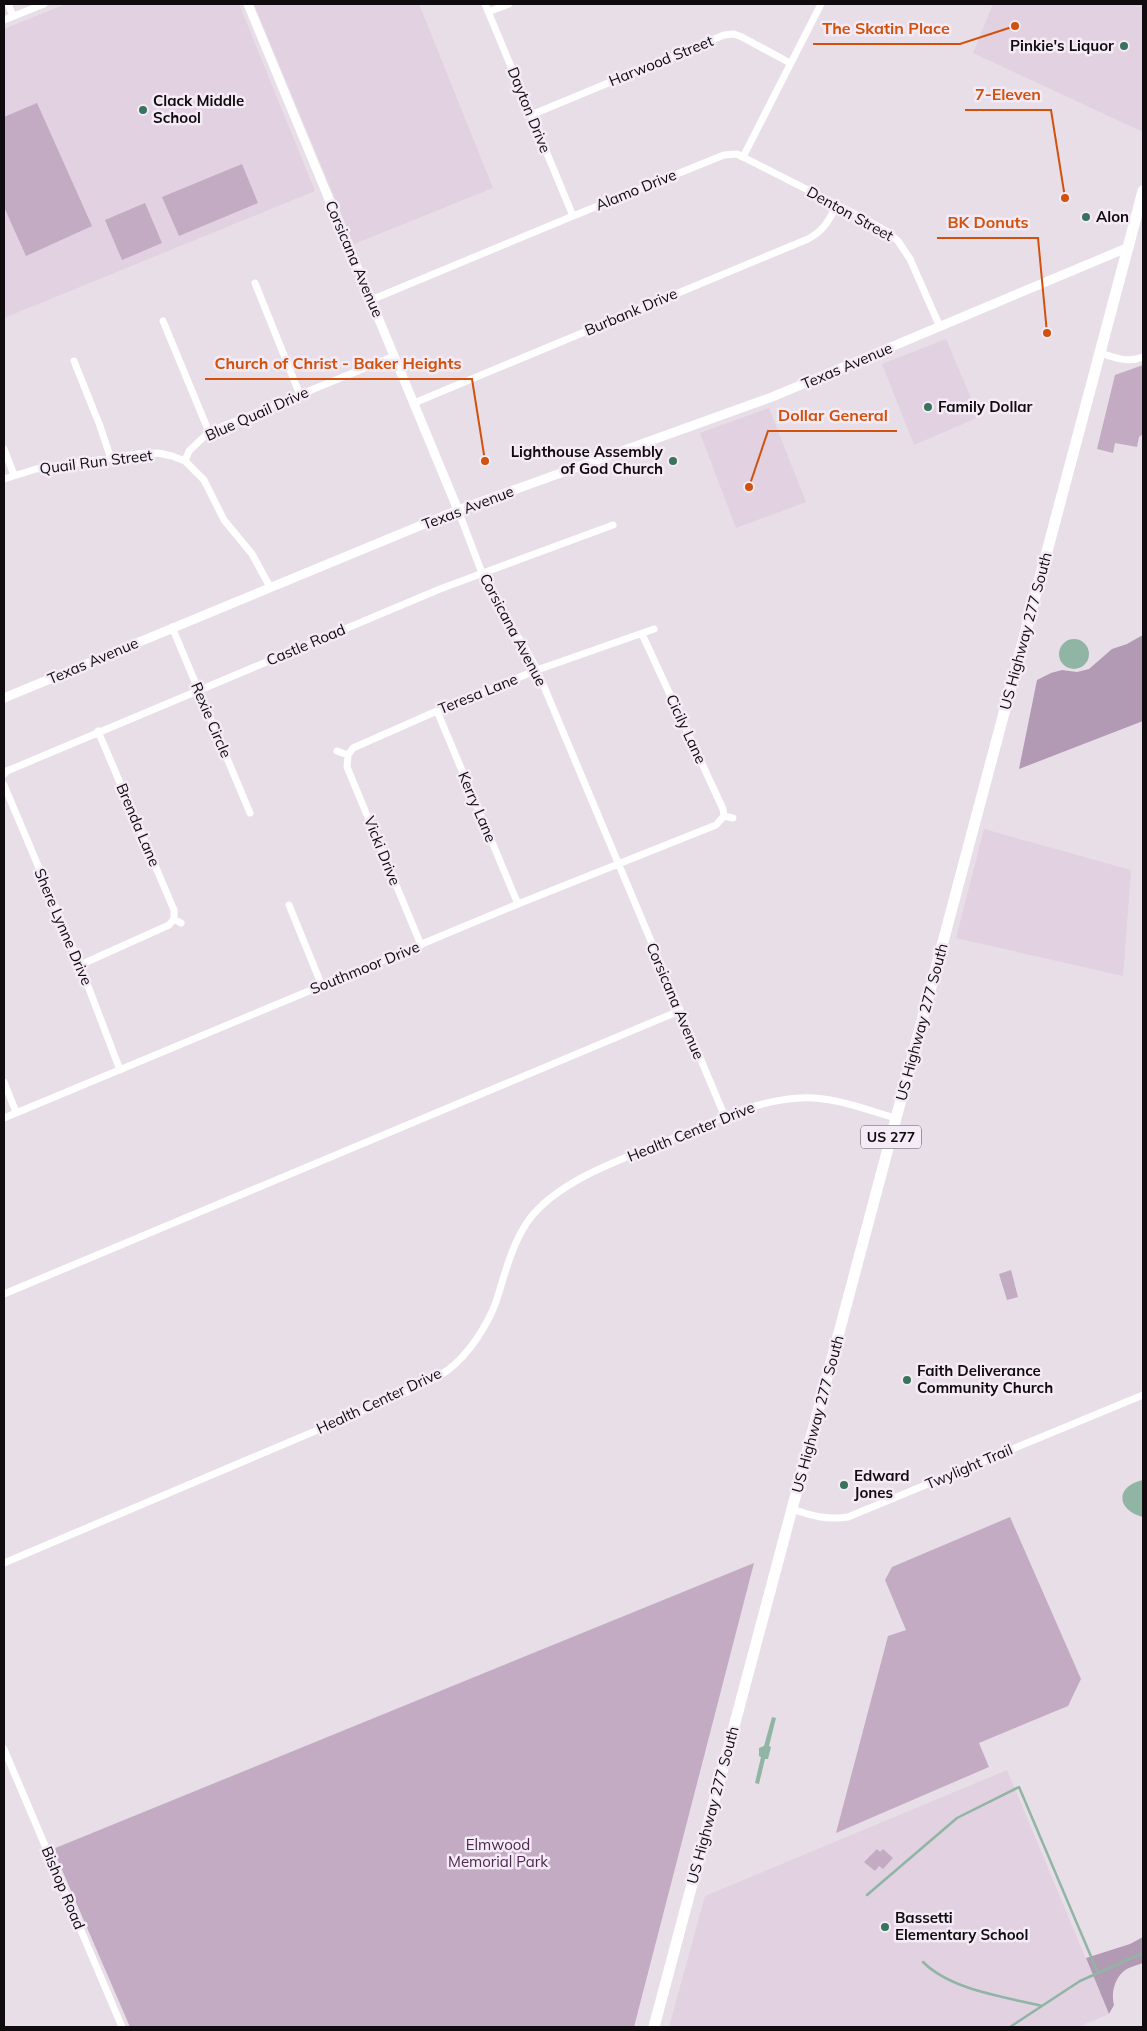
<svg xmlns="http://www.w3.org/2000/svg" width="1147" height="2031" font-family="Mulish,sans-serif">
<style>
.built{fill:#e1d1e1}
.green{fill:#c2abc3}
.forest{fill:#b39ab4}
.water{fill:#91b5a5}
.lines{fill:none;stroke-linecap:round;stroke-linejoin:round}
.stream{stroke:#91b5a5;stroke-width:2.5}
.minor{stroke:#fff;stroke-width:7}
.tertiary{stroke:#fff;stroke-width:9}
.trunk{stroke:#fff;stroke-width:11}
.poi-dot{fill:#38735d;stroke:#f5ebf6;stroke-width:2}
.labels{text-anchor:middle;stroke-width:5;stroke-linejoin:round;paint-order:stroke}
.shield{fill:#f5ebf6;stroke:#544e54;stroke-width:1}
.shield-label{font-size:14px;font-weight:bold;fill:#0f0b0f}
.poi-label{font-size:15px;font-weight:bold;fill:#0f0b0f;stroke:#f5ebf6;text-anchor:start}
.street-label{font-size:15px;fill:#0f0b0f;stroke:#f5ebf6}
.park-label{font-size:15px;fill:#4c294e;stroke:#f5ebf6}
.leader{fill:none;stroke:#d2510c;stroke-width:2}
.callout-dot{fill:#d2510c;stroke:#f5ebf6;stroke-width:2}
.callout-label{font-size:16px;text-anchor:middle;font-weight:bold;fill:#d2510c;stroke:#f5ebf6;stroke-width:5;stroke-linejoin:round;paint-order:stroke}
</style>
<rect width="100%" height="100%" fill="#e8dee8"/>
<!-- built -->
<path class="built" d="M 66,4 L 239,4 L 315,191 L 4,318 L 4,29 Z
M 254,4 L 419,4 L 493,188 L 354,244 Z
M 993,4 L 1143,4 L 1143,132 L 973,53 Z
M 946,339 L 979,417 L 914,445 L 882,364 Z
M 769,408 L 806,502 L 736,528 L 700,433 Z
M 984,829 L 1131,870 L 1123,976 L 956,938 Z
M 1007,1770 L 1109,2014 L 1078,2027 L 669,2027 L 705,1896 Z"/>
<!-- green -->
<path class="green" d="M 37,103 L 92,226 L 26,256 L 4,207 L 4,117 Z
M 242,164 L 258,203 L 179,236 L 162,197 Z
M 145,203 L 162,243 L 122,260 L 105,220 Z
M 1143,365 L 1143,434 L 1139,437 L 1137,447 L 1115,443 L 1113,453 L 1097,449 L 1115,375 Z
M 1011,1270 L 1018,1297 L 1007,1300 L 999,1274 Z
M 1010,1517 L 1081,1679 L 1068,1706 L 979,1743 L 989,1767 L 836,1833 L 888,1636 L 906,1630 L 885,1580 L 892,1567 Z
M 754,1563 L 634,2027 L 130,2027 L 53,1849 Z
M 877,1849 L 880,1852 L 883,1849 L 893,1858 L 883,1869 L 879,1866 L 875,1871 L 864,1862 Z"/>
<!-- forest -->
<path class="forest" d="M 1141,636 L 1143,636 L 1143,721 L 1019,769 L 1037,680 L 1051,673 L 1062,670 L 1077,672 L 1089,669 L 1112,649 L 1127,644 Z
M 1143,1937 L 1143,1963 C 1138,1965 1129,1967 1124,1971 C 1114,1979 1111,1994 1114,2005 L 1109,2014 L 1086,1958 L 1130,1944 Z"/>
<!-- water -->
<path class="water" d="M1059 654a15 15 0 1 1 30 0a15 15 0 1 1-30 0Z
M 1143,1480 L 1143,1517 C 1116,1510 1115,1486 1143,1480 Z
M 772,1717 L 776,1718 L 769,1746 L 771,1747 L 768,1759 L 765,1759 L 759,1784 L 755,1783 L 761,1757 L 759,1756 L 759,1748 L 764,1746 Z"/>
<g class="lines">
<!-- stream -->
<path class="stream" d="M 867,1895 L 957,1818 L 1019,1787 L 1098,1973
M 923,1962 C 951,1990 1005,1997 1042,2006
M 1010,2027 L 1080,1981 L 1143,1953"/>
<!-- minor -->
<path class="minor" d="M 8,4 L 13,16
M 485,4 L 573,216
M 488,12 L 509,4
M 4,20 L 44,4
M 531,115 L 724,35 L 734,34 L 742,37 L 790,63
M 743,157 L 863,218 L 888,232 L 898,241 L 910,259 L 940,327
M 255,283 L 300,395
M 371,300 L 573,216 L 724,155 L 737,154 L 743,157 L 821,4
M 163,321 L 209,432
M 1101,353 C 1114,358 1129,363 1143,357
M 74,361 L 100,426 L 111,459
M 414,403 L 808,239 C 823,231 829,221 836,206
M 4,449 L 14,475
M 185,461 L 189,451 L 209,432 L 394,356
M 4,479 L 36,469 L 138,454 L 158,453 L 172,456 L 185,461 L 204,480 L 224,520 L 252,554 L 270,587
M 458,510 L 482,573 L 498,609 L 523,644 L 537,670 L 725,1117
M 172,627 L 250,813
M 642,634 L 723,809 L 724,816 L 733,818
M 437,711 L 518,904
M 98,731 L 174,910 L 174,919
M 337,751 L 348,755 L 353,748 L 437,711 L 537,670 L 654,629
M 348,755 L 347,767 L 421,945
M 4,774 L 7,771 L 440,589 L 613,525
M 4,785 L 80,965 L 120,1070
M 289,905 L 322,986
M 80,965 L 169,925 L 174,919 L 181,923
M 4,1082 L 16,1112
M 4,1118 L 518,904 L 716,825 L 724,816
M 4,1294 L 679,1011
M 792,1509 C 812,1516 827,1520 848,1517 L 1143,1395
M 4,1563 L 405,1393 C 420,1386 435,1379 448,1370 C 469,1354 487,1326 496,1302 C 505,1274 511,1246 528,1221 C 558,1179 628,1157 674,1138 C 715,1121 756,1100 800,1098 C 833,1096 866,1110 896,1118
M 4,1749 L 122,2027"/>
<!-- tertiary -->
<path class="tertiary" d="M 248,4 L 458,510
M 4,698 L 458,510 L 772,397 L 1129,247"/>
<!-- trunk -->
<path class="trunk" d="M 654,2027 L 1143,191"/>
</g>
<!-- markers -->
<g class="poi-dot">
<circle cx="1124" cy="46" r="5"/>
<circle cx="143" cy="110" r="5"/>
<circle cx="1086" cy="217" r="5"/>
<circle cx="928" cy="407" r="5"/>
<circle cx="673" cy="461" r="5"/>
<circle cx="907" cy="1380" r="5"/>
<circle cx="844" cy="1485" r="5"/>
<circle cx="885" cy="1927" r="5"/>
</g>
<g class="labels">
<!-- shield labels -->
<rect class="shield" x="861" y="1125.5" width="60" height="23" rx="4"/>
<g class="shield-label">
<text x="891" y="1142">US 277</text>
</g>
<!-- poi labels -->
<g class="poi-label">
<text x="1114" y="51" text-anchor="end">Pinkie's Liquor</text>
<text x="153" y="106">Clack Middle<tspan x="153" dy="17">School</tspan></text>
<text x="1096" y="222">Alon</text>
<text x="938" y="412">Family Dollar</text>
<text x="663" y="457" text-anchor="end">Lighthouse Assembly<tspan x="663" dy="17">of God Church</tspan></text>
<text x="917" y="1376">Faith Deliverance<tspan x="917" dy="17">Community Church</tspan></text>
<text x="854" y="1481">Edward<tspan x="854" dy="17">Jones</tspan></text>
<text x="895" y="1923">Bassetti<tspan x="895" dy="17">Elementary School</tspan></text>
</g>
<!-- street labels -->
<g class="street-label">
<text transform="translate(661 61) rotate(-22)" y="5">Harwood Street</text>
<text transform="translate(529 110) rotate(68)" y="5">Dayton Drive</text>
<text transform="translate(636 190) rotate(-22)" y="5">Alamo Drive</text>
<text transform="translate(850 214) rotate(29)" y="5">Denton Street</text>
<text transform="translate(354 259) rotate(67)" y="5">Corsicana Avenue</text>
<text transform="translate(631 312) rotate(-23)" y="5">Burbank Drive</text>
<text transform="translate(847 366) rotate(-23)" y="5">Texas Avenue</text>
<text transform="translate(257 414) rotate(-24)" y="5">Blue Quail Drive</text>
<text transform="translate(96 462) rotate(-7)" y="5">Quail Run Street</text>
<text transform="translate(468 508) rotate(-21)" y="5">Texas Avenue</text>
<text transform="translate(513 630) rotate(62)" y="5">Corsicana Avenue</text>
<text transform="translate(1026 631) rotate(-75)" y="5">US Highway 277 South</text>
<text transform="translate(306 645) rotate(-23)" y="5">Castle Road</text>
<text transform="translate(93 661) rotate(-23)" y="5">Texas Avenue</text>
<text transform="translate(478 694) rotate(-22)" y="5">Teresa Lane</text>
<text transform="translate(211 720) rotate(67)" y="5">Rexie Circle</text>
<text transform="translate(686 729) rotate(65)" y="5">Cicily Lane</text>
<text transform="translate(477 807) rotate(67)" y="5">Kerry Lane</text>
<text transform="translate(138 825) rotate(67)" y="5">Brenda Lane</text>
<text transform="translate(382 851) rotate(68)" y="5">Vicki Drive</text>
<text transform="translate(63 927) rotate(67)" y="5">Shere Lynne Drive</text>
<text transform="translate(365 968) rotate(-22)" y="5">Southmoor Drive</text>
<text transform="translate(675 1001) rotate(67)" y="5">Corsicana Avenue</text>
<text transform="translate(922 1022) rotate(-75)" y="5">US Highway 277 South</text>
<text transform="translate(691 1132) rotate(-22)" y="5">Health Center Drive</text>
<text transform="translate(379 1401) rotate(-25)" y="5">Health Center Drive</text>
<text transform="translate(818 1414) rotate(-75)" y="5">US Highway 277 South</text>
<text transform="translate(969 1467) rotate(-23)" y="5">Twylight Trail</text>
<text transform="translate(713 1805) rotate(-75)" y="5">US Highway 277 South</text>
<text transform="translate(63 1888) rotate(67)" y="5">Bishop Road</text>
</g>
<!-- park labels -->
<g class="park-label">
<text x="498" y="1850">Elmwood<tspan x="498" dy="17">Memorial Park</tspan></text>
</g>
</g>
<!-- callouts -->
<path class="leader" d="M1015 26L960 44H813M1065 198L1051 110H965M1047 333L1038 238H937M485 461L472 379H205M749 487L768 431H897"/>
<g class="callout-dot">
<circle cx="1015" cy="26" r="5"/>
<circle cx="1065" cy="198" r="5"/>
<circle cx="1047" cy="333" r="5"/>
<circle cx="485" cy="461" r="5"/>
<circle cx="749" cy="487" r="5"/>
</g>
<g class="callout-label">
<text x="886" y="34">The Skatin Place</text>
<text x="1008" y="100">7-Eleven</text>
<text x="988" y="228">BK Donuts</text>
<text x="338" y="369">Church of Christ - Baker Heights</text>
<text x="833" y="421">Dollar General</text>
</g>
<!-- border -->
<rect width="1147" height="2031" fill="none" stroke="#0f0b0f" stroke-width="10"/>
</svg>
